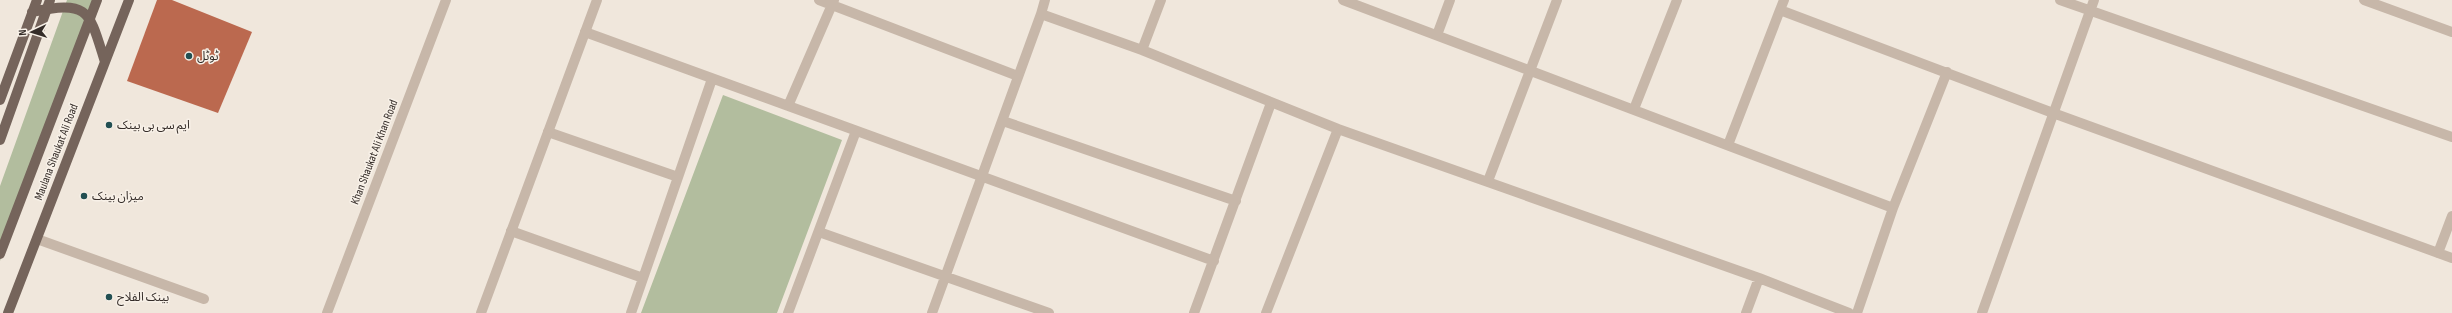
<svg xmlns="http://www.w3.org/2000/svg" width="2452" height="313" font-family="'Sofia Sans Condensed','Noto Sans Arabic',sans-serif">
<style>
.green{fill:#b2bd9e}
.building{fill:#bb694f}
.lines{fill:none;stroke-linecap:round;stroke-linejoin:round}
.minor{stroke:#c7b7a9;stroke-width:10}
.tertiary{stroke:#c7b7a9;stroke-width:10}
.primary{stroke:#75645b;stroke-width:10}
.primary-bridge{stroke:#75645b;stroke-width:10}
.poi-dot{fill:#224f52;stroke:#f8f1e8;stroke-width:1.5}
.labels{text-anchor:middle;stroke-width:3;stroke-linejoin:round;paint-order:stroke}
.poi-label{font-size:12px;fill:#342c28;stroke:#f8f1e8;text-anchor:start}
.street-label{font-size:12px;fill:#342c28;stroke:#f8f1e8}
</style>
<rect width="100%" height="100%" fill="#f0e7dc"/>
<!-- green -->
<path class="green" d="M 67,0 L 97,0 L 0,261 L 0,186 Z
M 723,95 L 842,140 L 777,313 L 641,313 Z"/>
<!-- building -->
<path class="building" d="M 157,0 L 172,0 L 252,32 L 218,113 L 127,81 Z"/>
<g class="lines">
<!-- minor -->
<path class="minor" d="M 819,0 L 1018,76
M 1045,0 L 1041,14 L 1142,50 L 1338,129 L 1759,278 L 1849,313
M 1343,0 L 1893,208
M 1784,0 L 1780,10 L 2053,113 L 2452,258
M 2060,0 L 2452,137
M 2364,0 L 2452,32
M 585,32 L 1214,261
M 1437,35 L 1450,0
M 1142,50 L 1161,0
M 788,106 L 834,0
M 1634,109 L 1677,0
M 1003,121 L 1236,201
M 548,132 L 678,177
M 1728,145 L 1780,10
M 1488,181 L 1557,0
M 511,231 L 643,278
M 819,232 L 1049,313
M 37,239 L 204,299
M 2438,253 L 2452,216
M 327,313 L 446,0
M 631,313 L 712,79
M 788,313 L 856,131
M 932,313 L 1041,14
M 1194,313 L 1271,103
M 1266,313 L 1338,129
M 1746,313 L 1759,278
M 1857,313 L 1893,208 L 1947,72
M 1982,313 L 2094,0"/>
<!-- tertiary -->
<path class="tertiary" d="M 481,313 L 597,0"/>
<!-- primary -->
<path class="primary" d="M 32,12 C 90,0 89,11 105,62
M 0,100 L 37,0
M 8,313 L 129,0"/>
<!-- primary-bridge -->
<path class="primary-bridge" d="M 0,140 L 50,0
M 0,254 L 97,0"/>
</g>
<!-- markers -->
<g class="poi-dot">
<circle cx="189" cy="56" r="4"/>
<circle cx="109" cy="125" r="4"/>
<circle cx="84" cy="196" r="4"/>
<circle cx="109" cy="297" r="4"/>
</g>
<g class="labels">
<!-- poi labels -->
<g class="poi-label">
<text x="197" y="60">ٹوٹل</text>
<text x="117" y="129">ایم سی بی بینک</text>
<text x="92" y="200">میزان بینک</text>
<text x="117" y="301">بینک الفلاح</text>
</g>
<!-- street labels -->
<g class="street-label">
<text transform="translate(56 152) rotate(-69)" y="4">Maulana Shaukat Ali Road</text>
<text transform="translate(374 152) rotate(-69)" y="4">Khan Shaukat Ali Khan Road</text>
</g>
</g>
<!-- north arrow -->
<g transform="translate(32 32) rotate(266)" stroke="#f8f1e8" stroke-width="3" paint-order="stroke">
<path d="M0-3L7 15L0 10L-7 15Z" fill="#342c28"/>
<text y="-6" font-size="11" font-weight="bold" text-anchor="middle" fill="#342c28">N</text>
</g>
</svg>
